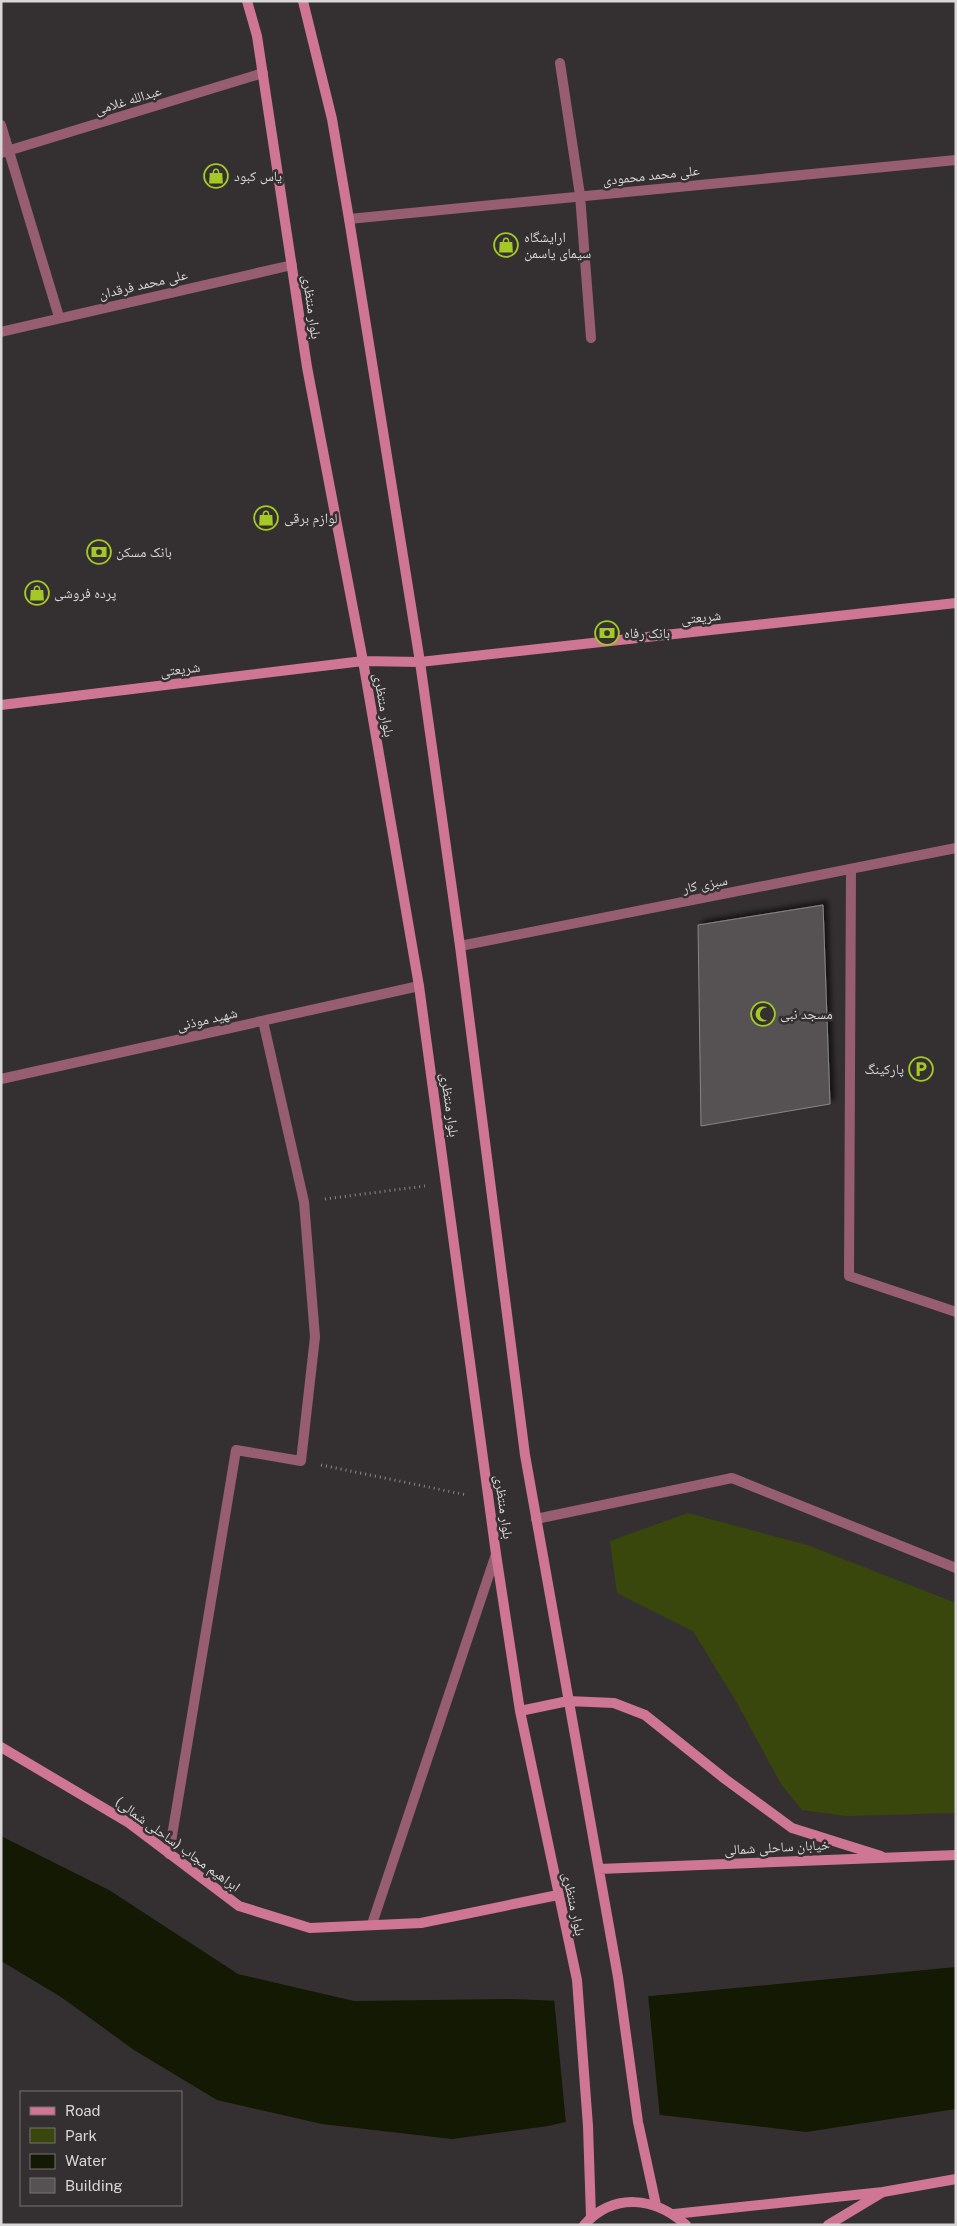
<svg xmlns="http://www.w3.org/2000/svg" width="957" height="2226" font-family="'Public Sans','Noto Naskh Arabic',sans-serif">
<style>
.green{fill:#39470d}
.water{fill:#131902}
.pier{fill:#343031}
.building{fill:#565152;stroke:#8a8586;filter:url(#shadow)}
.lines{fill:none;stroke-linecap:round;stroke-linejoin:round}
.path{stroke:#8b8889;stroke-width:3;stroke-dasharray:1 4;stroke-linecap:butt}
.street{stroke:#965e70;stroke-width:10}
.secondary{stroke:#ce7693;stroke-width:10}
.labels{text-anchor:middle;stroke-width:5;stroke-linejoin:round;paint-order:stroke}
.street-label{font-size:14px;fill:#d9d6d7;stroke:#343031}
.poi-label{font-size:14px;fill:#d9d6d7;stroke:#343031;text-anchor:start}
</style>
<defs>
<filter id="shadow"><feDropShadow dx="4.5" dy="-4.5" stdDeviation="2.5" flood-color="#0009"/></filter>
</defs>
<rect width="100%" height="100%" fill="#343031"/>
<!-- green -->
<path class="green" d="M 688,1513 L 810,1546 L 956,1603 L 956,1813 L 846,1816 L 802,1810 L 781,1784 L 737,1703 L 693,1631 L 617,1593 L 610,1541 Z"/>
<!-- water -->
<path class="water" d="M 1,1836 L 109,1890 L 238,1974 L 354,2001 L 511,1999 L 588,2002 L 956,1967 L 956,2109 L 806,2132 L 644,2113 L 596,2115 L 548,2126 L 452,2139 L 322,2124 L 217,2100 L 134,2050 L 61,1997 L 1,1961 Z"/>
<!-- pier -->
<path class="pier" d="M 648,1994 L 660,2118 L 644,2115 L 597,2118 L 566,2124 L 554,1998 L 612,1999 Z"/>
<!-- building -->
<path class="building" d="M 823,905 L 830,1104 L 701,1126 L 698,925 Z"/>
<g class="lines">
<!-- path -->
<path class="path" d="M 325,1199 L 425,1186
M 321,1465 L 467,1495"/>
<!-- street -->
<path class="street" d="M 560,63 L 580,195 L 591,338
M 1,125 L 59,317
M 1,153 L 263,73
M 349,219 L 956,160
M 1,332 L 292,265
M 851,870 L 849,1276 L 956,1312
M 460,946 L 956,848
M 1,1079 L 419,986
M 536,1519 L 732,1478 L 956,1568
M 169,1854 L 236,1450 L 301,1461 L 315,1337 L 304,1202 L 263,1021
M 372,1924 L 496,1554"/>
<!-- secondary -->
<path class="secondary" d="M 247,1 L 257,36 L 307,367 L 363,661 L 419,986 L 496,1554 L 520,1711 L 577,1980 L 588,2126 L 591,2217
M 303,1 L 332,119 L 349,219 L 420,662 L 460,946 L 525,1455 L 618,1977 L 638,2122 L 656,2205
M 1,705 L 363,661 L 420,662 L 956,603
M 520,1711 L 568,1701 L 614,1703 L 645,1715 L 725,1779 L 792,1828 L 881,1856
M 1,1747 L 129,1823 L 239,1906 L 310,1928 L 421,1923 L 558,1895
M 599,1869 L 956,1855
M 674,2214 L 883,2192
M 584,2225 C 614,2192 655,2197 686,2225
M 828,2225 L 883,2192 L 956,2179"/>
</g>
<!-- icons -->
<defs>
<g id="shop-ring" transform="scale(1.25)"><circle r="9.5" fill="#343031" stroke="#a4c825" stroke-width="1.5"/><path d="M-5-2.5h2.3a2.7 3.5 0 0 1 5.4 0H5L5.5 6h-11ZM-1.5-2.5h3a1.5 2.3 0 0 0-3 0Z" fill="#a4c825"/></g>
<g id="bank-ring" transform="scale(1.25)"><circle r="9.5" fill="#343031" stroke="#a4c825" stroke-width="1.5"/><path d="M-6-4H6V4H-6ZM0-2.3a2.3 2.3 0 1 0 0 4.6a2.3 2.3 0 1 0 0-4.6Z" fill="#a4c825"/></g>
<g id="mosque-ring" transform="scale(1.25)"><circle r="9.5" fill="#343031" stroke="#a4c825" stroke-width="1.5"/><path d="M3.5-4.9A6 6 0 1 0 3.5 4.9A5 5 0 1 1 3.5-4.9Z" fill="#a4c825"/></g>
<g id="parking-ring" transform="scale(1.25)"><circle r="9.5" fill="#343031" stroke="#a4c825" stroke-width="1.5"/><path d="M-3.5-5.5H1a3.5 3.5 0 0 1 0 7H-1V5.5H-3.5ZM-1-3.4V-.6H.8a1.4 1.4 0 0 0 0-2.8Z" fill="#a4c825"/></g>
</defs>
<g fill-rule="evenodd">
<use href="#shop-ring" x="216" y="176"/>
<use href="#shop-ring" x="506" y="245"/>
<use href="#shop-ring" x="266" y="518"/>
<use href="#bank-ring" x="99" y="552"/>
<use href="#shop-ring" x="37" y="593"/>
<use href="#bank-ring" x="607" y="633"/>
<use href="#mosque-ring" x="763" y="1014"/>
<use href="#parking-ring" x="921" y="1069"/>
</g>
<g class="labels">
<!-- street labels -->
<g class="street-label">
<text transform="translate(128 100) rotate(-17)" y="5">عبدالله غلامی</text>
<text transform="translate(651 175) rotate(-6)" y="5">علی محمد محمودی</text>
<text transform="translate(143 284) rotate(-13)" y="5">علی محمد فرقدان</text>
<text transform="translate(312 307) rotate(82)" y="5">بلوار منتظری</text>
<text transform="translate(701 617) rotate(-6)" y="5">شریعتی</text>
<text transform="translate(180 669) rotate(-7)" y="5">شریعتی</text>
<text transform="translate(384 705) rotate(80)" y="5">بلوار منتظری</text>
<text transform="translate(705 884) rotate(-11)" y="5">سبزی کار</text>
<text transform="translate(207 1019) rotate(-13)" y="5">شهید موذنی</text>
<text transform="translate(450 1105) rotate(82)" y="5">بلوار منتظری</text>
<text transform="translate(504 1507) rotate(82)" y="5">بلوار منتظری</text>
<text transform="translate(178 1844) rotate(36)" y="5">ابراهیم مجاب (ساحلی شمالی)</text>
<text transform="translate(777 1847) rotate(-3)" y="5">خیابان ساحلی شمالی</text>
<text transform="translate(574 1904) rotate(78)" y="5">بلوار منتظری</text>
</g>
<!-- poi labels -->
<g class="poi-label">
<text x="234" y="181">یاس کبود</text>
<text x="524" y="242">ارایشگاه<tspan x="524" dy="16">سیمای یاسمن</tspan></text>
<text x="284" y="523">لوازم برقی</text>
<text x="116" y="557">بانک مسکن</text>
<text x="54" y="598">پرده فروشی</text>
<text x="624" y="638">بانک رفاه</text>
<text x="780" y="1019">مسجد نبی</text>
<text x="904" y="1074" text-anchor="end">پارکینگ</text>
</g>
</g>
<!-- border -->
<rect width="957" height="2226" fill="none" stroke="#d9d6d7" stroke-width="5"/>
<!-- legend -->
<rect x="20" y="2091" width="162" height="115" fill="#343031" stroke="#767273"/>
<rect x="30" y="2107" width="25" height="8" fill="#ce7693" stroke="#767273"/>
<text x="65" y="2116" font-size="15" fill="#d9d6d7">Road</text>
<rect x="30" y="2128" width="25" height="15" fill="#39470d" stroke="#767273"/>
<text x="65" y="2141" font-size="15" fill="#d9d6d7">Park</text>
<rect x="30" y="2154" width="25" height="15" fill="#131902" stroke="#767273"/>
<text x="65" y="2166" font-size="15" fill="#d9d6d7">Water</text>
<rect x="30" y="2178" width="25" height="15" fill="#565152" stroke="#767273"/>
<text x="65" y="2191" font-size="15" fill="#d9d6d7">Building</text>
</svg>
